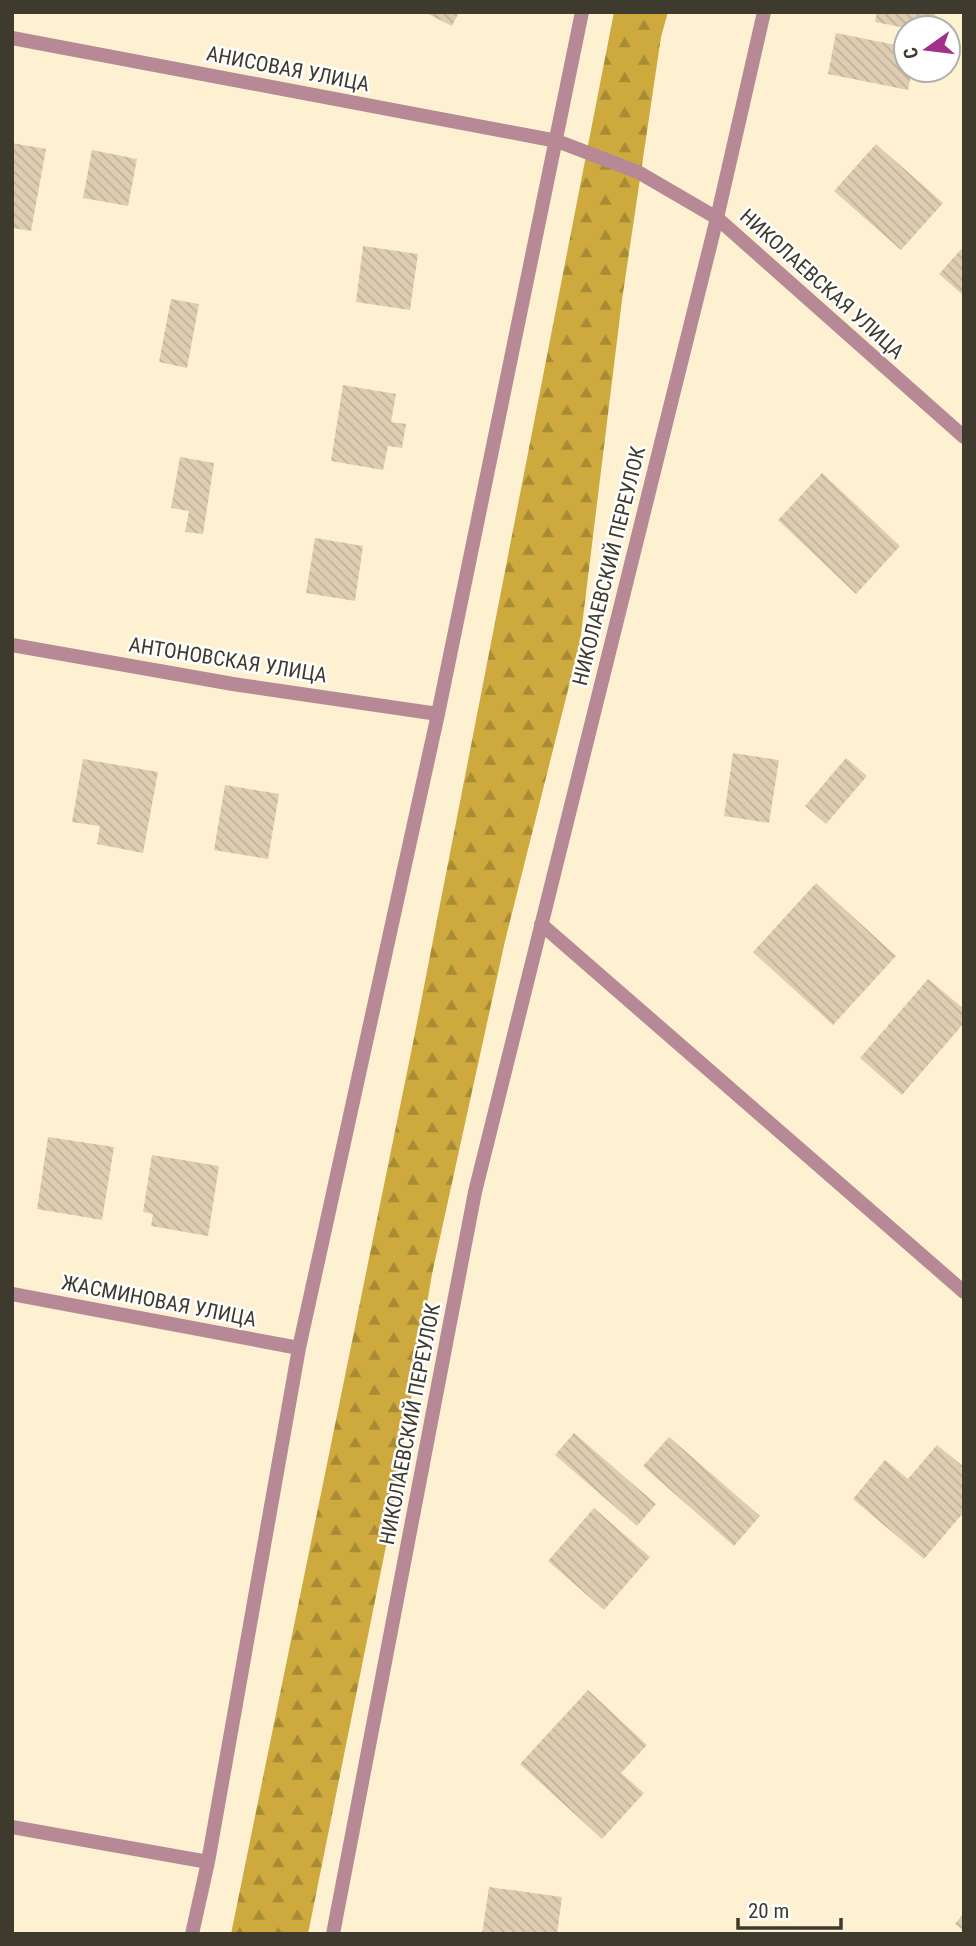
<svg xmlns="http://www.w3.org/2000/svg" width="976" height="1946" font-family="'Roboto Condensed',sans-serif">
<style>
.forest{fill:url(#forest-firs)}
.building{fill:url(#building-back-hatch)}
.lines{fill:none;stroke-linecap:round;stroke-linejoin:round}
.minor{stroke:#b78996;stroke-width:14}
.labels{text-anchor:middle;stroke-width:5;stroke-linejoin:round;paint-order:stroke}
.street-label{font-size:21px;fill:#3e3a2d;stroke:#fff}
</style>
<defs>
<pattern id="forest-firs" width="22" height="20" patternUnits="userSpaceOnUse" patternTransform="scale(1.75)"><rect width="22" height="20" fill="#cda93e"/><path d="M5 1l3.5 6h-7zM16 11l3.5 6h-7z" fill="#a88b34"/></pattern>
<pattern id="building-back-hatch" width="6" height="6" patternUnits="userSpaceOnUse" patternTransform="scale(1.75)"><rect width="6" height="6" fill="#dfcdb1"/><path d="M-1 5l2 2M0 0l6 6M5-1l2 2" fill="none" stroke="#c0b199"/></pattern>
</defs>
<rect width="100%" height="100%" fill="#fdf1d2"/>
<!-- forest -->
<path class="forest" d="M 614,12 L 668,12 L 661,37 L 622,300 L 580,642 L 505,941 L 432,1274 L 388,1536 L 308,1934 L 231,1934 L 413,1043 Z"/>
<!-- building -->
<path class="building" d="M 424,12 L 459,12 L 452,26 Z
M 877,12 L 936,12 L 932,28 L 906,28 L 875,22 Z
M 836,33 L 906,47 L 906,70 L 912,70 L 908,90 L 828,74 Z
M 12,143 L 46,149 L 31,231 L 12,228 Z
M 876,144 L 943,203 L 901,250 L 834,191 Z
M 92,150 L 137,159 L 128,206 L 83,198 Z
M 363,246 L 418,254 L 410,310 L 356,302 Z
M 964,246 L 964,296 L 939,274 Z
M 171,299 L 199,304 L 187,368 L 159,362 Z
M 343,385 L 396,394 L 391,422 L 406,424 L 402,448 L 388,446 L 383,470 L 331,461 Z
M 180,457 L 214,463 L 203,534 L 185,532 L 189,511 L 171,508 Z
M 822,473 L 900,546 L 856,594 L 778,520 Z
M 315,538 L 363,546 L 355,601 L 306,593 Z
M 733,753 L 779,760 L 769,823 L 724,816 Z
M 846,758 L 867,776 L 826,824 L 805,806 Z
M 83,759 L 158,772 L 143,853 L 97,844 L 100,826 L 72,822 Z
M 225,785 L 279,794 L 268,859 L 214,850 Z
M 816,883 L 896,956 L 833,1025 L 753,952 Z
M 928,979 L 964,1009 L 964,1023 L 902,1095 L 860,1058 Z
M 48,1137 L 114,1147 L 102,1220 L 37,1209 Z
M 152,1155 L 219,1166 L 208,1236 L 151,1226 L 153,1214 L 143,1212 Z
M 574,1433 L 656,1504 L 637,1526 L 555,1455 Z
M 669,1437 L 760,1516 L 734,1546 L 643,1466 Z
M 937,1445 L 964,1467 L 964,1512 L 924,1559 L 853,1499 L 885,1460 L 908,1479 Z
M 594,1508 L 650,1557 L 604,1610 L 548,1561 Z
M 588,1690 L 647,1745 L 621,1773 L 644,1793 L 602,1839 L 520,1764 Z
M 489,1887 L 562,1897 L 557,1934 L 482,1934 Z
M 964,1913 L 964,1931 L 955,1924 Z"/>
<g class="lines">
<!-- minor -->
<path class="minor" d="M 764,12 L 717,218 L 964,437
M 12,38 L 557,141 L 638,172 L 717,218 L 475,1192 L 333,1934
M 12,645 L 233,684 L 438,714
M 541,924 L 964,1292
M 12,1294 L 299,1348
M 12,1827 L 208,1862
M 192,1934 L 208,1862 L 299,1348 L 438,714 L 582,12"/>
</g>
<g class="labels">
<!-- street labels -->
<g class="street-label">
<text transform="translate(288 69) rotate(11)" y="7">АНИСОВАЯ УЛИЦА</text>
<text transform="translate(822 284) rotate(42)" y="7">НИКОЛАЕВСКАЯ УЛИЦА</text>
<text transform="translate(609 566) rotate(-76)" y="7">НИКОЛАЕВСКИЙ ПЕРЕУЛОК</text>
<text transform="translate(228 660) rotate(9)" y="7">АНТОНОВСКАЯ УЛИЦА</text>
<text transform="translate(159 1301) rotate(11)" y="7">ЖАСМИНОВАЯ УЛИЦА</text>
<text transform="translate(410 1424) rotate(-79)" y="7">НИКОЛАЕВСКИЙ ПЕРЕУЛОК</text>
</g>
</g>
<!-- border -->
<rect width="976" height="1946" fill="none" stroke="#3e3a2d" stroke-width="28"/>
<!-- north arrow -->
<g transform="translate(927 49) rotate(256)"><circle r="33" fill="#ffffff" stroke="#b2b0ab" stroke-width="2"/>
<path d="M0-5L12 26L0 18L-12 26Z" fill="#a22f8a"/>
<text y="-10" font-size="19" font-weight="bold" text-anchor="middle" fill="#3e3a2d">С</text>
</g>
<!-- scale -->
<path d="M738 1918v10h103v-10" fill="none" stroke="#3e3a2d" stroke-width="3.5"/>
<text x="748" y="1918" font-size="21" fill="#3e3a2d" stroke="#ffffff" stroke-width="5" paint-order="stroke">20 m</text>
</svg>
